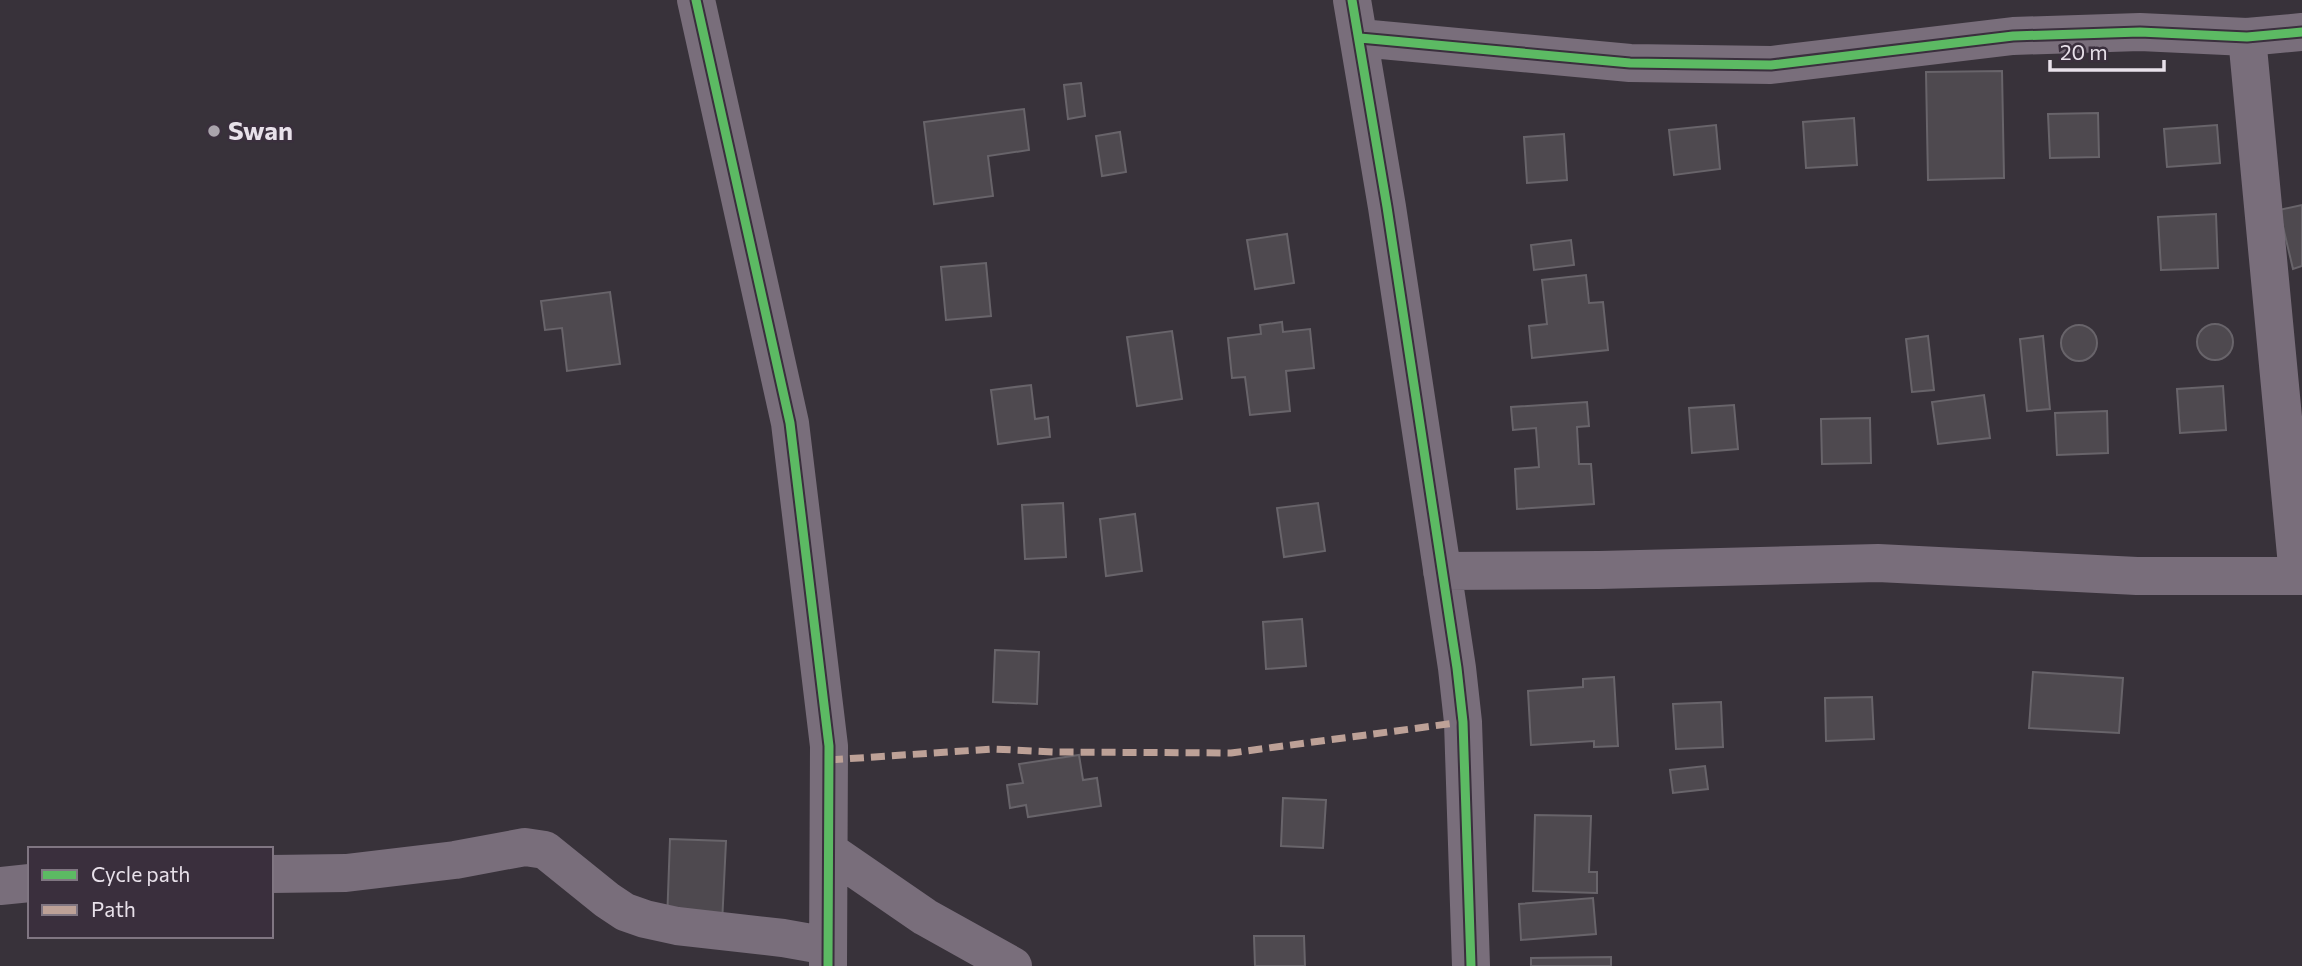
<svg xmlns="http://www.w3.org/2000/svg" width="2302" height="966" font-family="Commissioner,sans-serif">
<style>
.building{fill:#4e494f;stroke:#68646a;stroke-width:2}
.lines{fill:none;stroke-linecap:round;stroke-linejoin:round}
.minor{stroke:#796e7b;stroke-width:38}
.quiet{stroke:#bda197;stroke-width:7;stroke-dasharray:14 7;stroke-linecap:butt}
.cycleway-casing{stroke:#3a2f3d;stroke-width:13}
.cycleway{stroke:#5cba63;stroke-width:9}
.poi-dot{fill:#aaa4ac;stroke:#3a2f3d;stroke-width:2.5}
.labels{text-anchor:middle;stroke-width:5;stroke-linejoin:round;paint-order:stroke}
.poi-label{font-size:26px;font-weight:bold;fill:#e8e1ea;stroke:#3a2f3d;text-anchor:start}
</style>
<rect width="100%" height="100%" fill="#38323a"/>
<!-- building -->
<path class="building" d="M 2002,71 L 2004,178 L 1928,180 L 1926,72 Z
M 1081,83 L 1085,116 L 1068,119 L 1064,85 Z
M 1024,109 L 1029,150 L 988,156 L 993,196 L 934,204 L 924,122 Z
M 2098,113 L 2099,157 L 2050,158 L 2048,114 Z
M 1854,118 L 1857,165 L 1806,168 L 1803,122 Z
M 1716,125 L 1720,169 L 1674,175 L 1669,130 Z
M 2217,125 L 2220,163 L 2167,167 L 2164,129 Z
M 1120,132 L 1126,172 L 1102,176 L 1096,136 Z
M 1564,134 L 1567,180 L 1527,183 L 1524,137 Z
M 2302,205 L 2302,266 L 2293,269 L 2279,210 Z
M 2216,214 L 2218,268 L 2161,270 L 2158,217 Z
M 1287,234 L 1294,283 L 1255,289 L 1247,240 Z
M 1571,240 L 1574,265 L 1534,270 L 1531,245 Z
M 986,263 L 991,316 L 946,320 L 941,267 Z
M 1586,275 L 1589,303 L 1603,302 L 1608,350 L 1532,358 L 1529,326 L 1547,324 L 1542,280 Z
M 610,292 L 620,364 L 567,371 L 562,328 L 545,330 L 541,301 Z
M 1282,322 L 1283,332 L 1310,329 L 1314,368 L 1286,371 L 1290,411 L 1250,415 L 1245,377 L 1232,378 L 1228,338 L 1261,334 L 1260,325 Z
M2197 342a18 18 0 1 1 36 0a18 18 0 1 1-36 0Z
M2061 343a18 18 0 1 1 36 0a18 18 0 1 1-36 0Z
M 1172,331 L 1182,399 L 1137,406 L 1127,337 Z
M 1928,336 L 1934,390 L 1912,392 L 1906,339 Z
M 2043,336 L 2050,409 L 2027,411 L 2020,339 Z
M 1031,385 L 1035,419 L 1048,417 L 1050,437 L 998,444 L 991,390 Z
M 2223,386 L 2226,430 L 2180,433 L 2177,389 Z
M 1984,395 L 1990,438 L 1938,444 L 1932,402 Z
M 1587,402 L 1589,426 L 1577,427 L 1579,464 L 1591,464 L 1594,504 L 1517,509 L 1515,469 L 1539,467 L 1536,428 L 1513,430 L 1511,407 Z
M 1734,405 L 1738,449 L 1692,453 L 1689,408 Z
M 2107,411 L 2108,453 L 2057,455 L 2055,413 Z
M 1870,418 L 1871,463 L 1822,464 L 1821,419 Z
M 1063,503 L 1066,557 L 1025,559 L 1022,505 Z
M 1318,503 L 1325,551 L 1284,557 L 1277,508 Z
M 1135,514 L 1142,571 L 1106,576 L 1100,519 Z
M 1302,619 L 1306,666 L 1266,669 L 1263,622 Z
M 995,650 L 1039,652 L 1037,704 L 993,702 Z
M 2033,672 L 2123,678 L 2119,733 L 2029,728 Z
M 1614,677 L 1618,746 L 1594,747 L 1594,741 L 1531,745 L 1528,691 L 1583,687 L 1583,679 Z
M 1872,697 L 1874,739 L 1826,741 L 1825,698 Z
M 1721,702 L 1723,747 L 1676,749 L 1673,704 Z
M 1079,755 L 1083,780 L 1097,778 L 1101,806 L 1028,817 L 1026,805 L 1010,808 L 1007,785 L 1023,783 L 1019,764 Z
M 1705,766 L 1708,789 L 1673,793 L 1670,770 Z
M 1283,798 L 1326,800 L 1323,848 L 1281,846 Z
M 1535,815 L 1591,816 L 1589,872 L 1597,872 L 1597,893 L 1533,891 Z
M 670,839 L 726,841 L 722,924 L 667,922 Z
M 1593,898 L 1596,934 L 1521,940 L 1519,904 Z
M 1254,936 L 1304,936 L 1305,966 L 1255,966 Z
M 1611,957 L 1611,966 L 1531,966 L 1531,958 Z"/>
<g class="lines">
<!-- minor -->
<path class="minor" d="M 696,0 L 790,423 L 829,746 L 828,966
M 1352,0 L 1387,207 L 1457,668 L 1463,722 L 1471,966
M 2247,37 L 2298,576
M 1360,38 L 1630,63 L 1771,65 L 2013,36 L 2140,32 L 2247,37 L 2302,32
M 1442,571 L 1599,570 L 1878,563 L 2137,576 L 2302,576
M 829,851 L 925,917 L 1013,966
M 271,874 L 346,873 L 455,860 L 525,847 L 545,850 L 607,900 L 625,912 L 645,919 L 677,926 L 783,938 L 828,946
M 0,886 L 30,883"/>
<!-- quiet -->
<path class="quiet" d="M 829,760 L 993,749 L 1054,752 L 1231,753 L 1463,722"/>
<!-- cycleway casing -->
<g class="cycleway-casing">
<path id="cycleway" d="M 696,0 L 790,423 L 829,746 L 828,966
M 1352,0 L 1387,207 L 1457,668 L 1463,722 L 1471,966
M 1360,38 L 1630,63 L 1771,65 L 2013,36 L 2140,32 L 2247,37 L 2302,32"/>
</g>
<!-- cycleway -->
<use href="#cycleway" class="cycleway"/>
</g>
<!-- markers -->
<circle class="poi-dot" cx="214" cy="131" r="7"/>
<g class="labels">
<!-- poi labels -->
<g class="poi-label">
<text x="228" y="140">Swan</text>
</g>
</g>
<!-- legend -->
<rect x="28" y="847" width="245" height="91" fill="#3a2f3d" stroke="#807682" stroke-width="2"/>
<rect x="42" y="870" width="35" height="10" fill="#5cba63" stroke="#807682" stroke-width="2"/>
<text x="91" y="882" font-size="21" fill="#e8e1ea">Cycle path</text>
<rect x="42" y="905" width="35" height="10" fill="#bda197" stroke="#807682" stroke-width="2"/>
<text x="91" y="917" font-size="21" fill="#e8e1ea">Path</text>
<!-- scale -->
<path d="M2050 60v10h114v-10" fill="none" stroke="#e8e1ea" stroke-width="3.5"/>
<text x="2060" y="60" font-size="21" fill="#e8e1ea" stroke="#3a2f3d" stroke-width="5" paint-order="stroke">20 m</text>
</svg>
